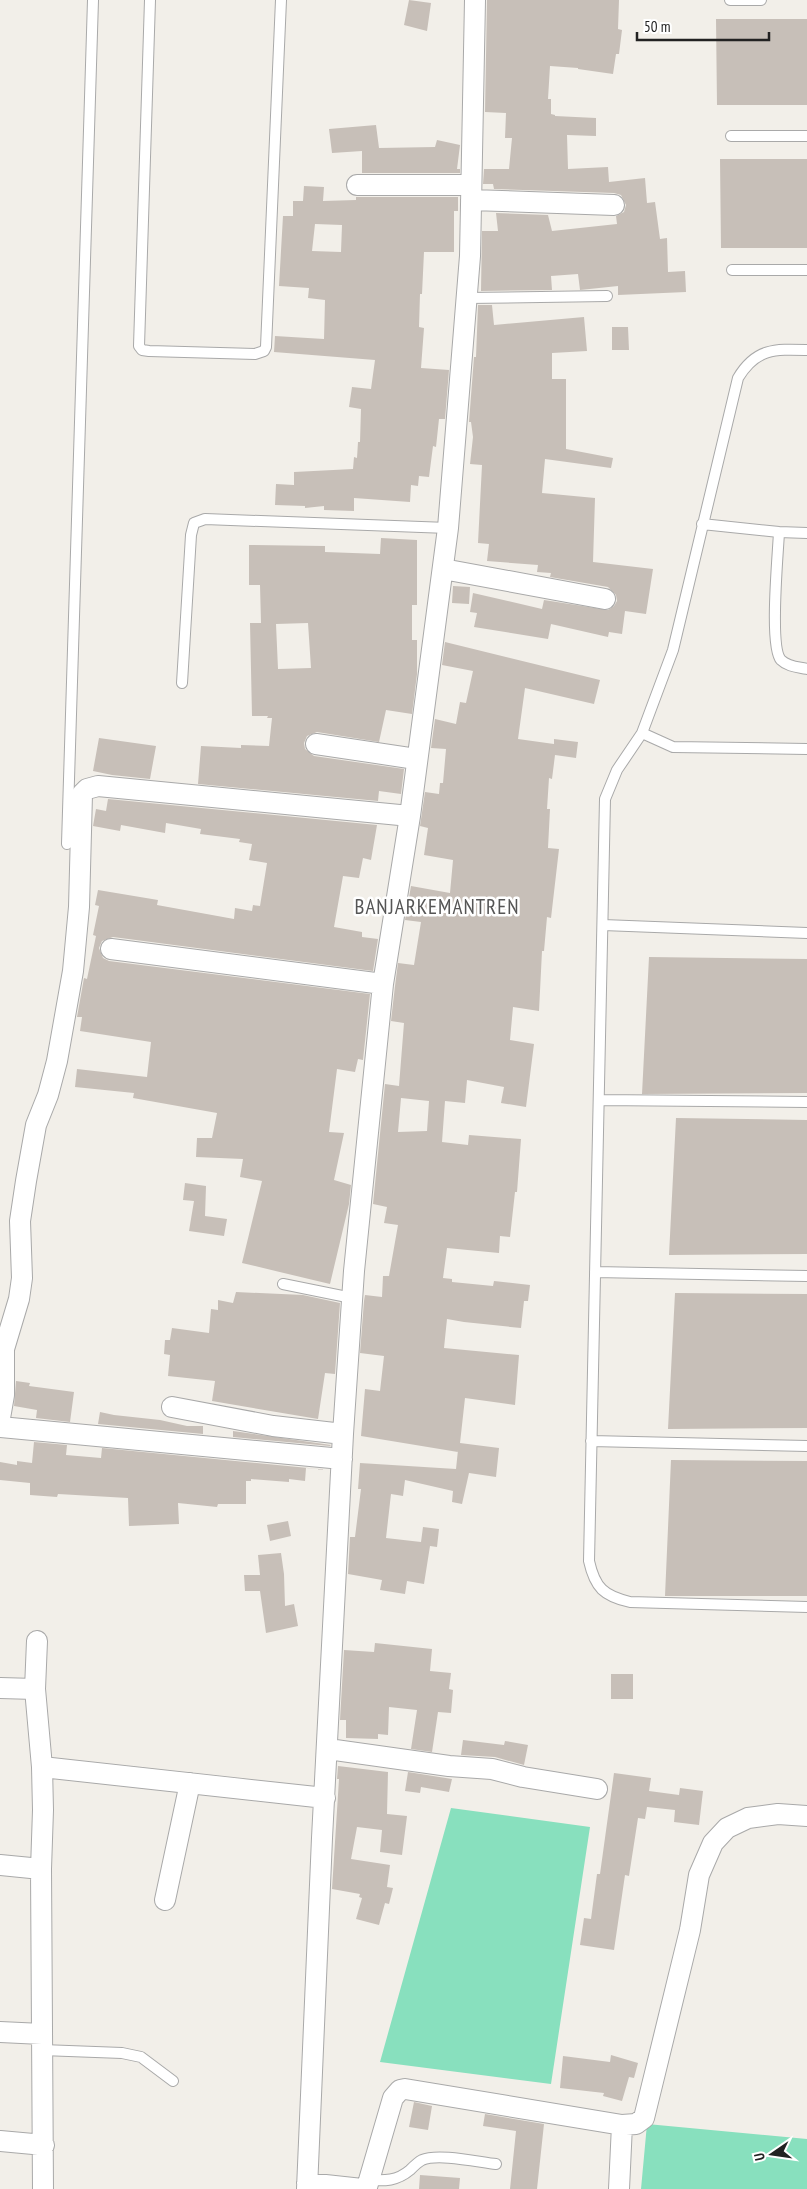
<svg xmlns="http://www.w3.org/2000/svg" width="807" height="2189" font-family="'PT Sans Narrow',sans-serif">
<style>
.pitch{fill:#88e0be}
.building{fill:#c7bfb8;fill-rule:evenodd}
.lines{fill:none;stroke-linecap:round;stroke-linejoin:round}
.lane-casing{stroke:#a9a9a9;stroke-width:12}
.street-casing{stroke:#a9a9a9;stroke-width:22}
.lane{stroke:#fff;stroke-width:10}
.street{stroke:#fff;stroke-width:20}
.labels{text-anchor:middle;stroke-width:5;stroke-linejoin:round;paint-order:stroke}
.quarter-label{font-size:21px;letter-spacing:1px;fill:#555;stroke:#fff}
</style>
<rect width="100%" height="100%" fill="#f2efe9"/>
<!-- pitch -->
<path class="pitch" d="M 451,1808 L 590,1827 L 551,2084 L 380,2062 Z
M 647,2124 L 807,2139 L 807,2189 L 641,2189 Z"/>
<!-- building -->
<path class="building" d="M 409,0 L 431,3 L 427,31 L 404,25 Z
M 487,0 L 619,0 L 618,29 L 622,30 L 619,54 L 616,54 L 613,74 L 578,69 L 578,68 L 550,66 L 548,99 L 551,99 L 551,114 L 555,115 L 555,116 L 596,118 L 596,136 L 567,135 L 568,169 L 608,167 L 609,182 L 645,178 L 647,203 L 655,202 L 660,239 L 667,238 L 668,272 L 685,271 L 686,292 L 618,295 L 618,286 L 580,290 L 578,274 L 551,276 L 552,290 L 481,291 L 482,231 L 498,231 L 496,213 L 548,215 L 552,231 L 617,224 L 616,216 L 624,212 L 626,205 L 621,195 L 614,193 L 494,189 L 493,184 L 483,184 L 484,169 L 509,169 L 512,138 L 505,138 L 506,113 L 485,112 Z
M 716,19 L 807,19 L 807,105 L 717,105 Z
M 376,125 L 379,148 L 435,147 L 437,140 L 460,145 L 457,169 L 460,169 L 460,173 L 362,173 L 362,151 L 332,153 L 329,129 Z
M 720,159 L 807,159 L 807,248 L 721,248 Z
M 304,186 L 324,187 L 323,201 L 356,200 L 356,197 L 458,197 L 458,211 L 454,211 L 454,252 L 424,252 L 422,294 L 420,294 L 419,327 L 424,328 L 421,368 L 449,370 L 445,419 L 439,419 L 436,447 L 433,446 L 429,477 L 419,476 L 418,486 L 411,485 L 410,502 L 354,498 L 354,511 L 324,510 L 324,506 L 305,508 L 305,506 L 275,505 L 276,484 L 294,485 L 294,472 L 353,469 L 354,457 L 357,458 L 358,442 L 360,442 L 361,409 L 349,407 L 352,387 L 371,389 L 375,360 L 274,352 L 275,336 L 324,339 L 325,300 L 308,298 L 309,288 L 279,286 L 283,216 L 293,216 L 293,201 L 303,201 ZM 315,224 L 342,225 L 341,252 L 312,251 Z
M 478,305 L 492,305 L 494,325 L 584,317 L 587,351 L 552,353 L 552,379 L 566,379 L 566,449 L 613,458 L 611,468 L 545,459 L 542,493 L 595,498 L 593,562 L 653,569 L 646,614 L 625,611 L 622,634 L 609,632 L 608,637 L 551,624 L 548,639 L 474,627 L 477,613 L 470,612 L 473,593 L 542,609 L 544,600 L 608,610 L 614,606 L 617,601 L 616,595 L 608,587 L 550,577 L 551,573 L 537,572 L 538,565 L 487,561 L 489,544 L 478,543 L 482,465 L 470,464 L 473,437 L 471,422 L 469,422 L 474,357 L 476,357 Z
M 612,327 L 628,327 L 629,350 L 612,350 Z
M 381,538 L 417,540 L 417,605 L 412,605 L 412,640 L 417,640 L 417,674 L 412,714 L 386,710 L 379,742 L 317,732 L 307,736 L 304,743 L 305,749 L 314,756 L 404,769 L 401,794 L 379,791 L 378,801 L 198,784 L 201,746 L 241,748 L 241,745 L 269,746 L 272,718 L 267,718 L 268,716 L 252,716 L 250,623 L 261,623 L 260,585 L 249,585 L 249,545 L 325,546 L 325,552 L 380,554 ZM 308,623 L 311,668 L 278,669 L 276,624 Z
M 453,586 L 470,587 L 469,604 L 452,603 Z
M 445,642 L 600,680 L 594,704 L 525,688 L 518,739 L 554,744 L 554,739 L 578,742 L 576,758 L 555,755 L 552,779 L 549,778 L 547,809 L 550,809 L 548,848 L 559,849 L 551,918 L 547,917 L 544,951 L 542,951 L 539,1011 L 513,1007 L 510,1040 L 534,1044 L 526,1107 L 501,1103 L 504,1087 L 467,1080 L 465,1103 L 445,1101 L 442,1142 L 468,1145 L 469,1135 L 521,1139 L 517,1192 L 515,1192 L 510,1237 L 500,1236 L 499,1253 L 447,1248 L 443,1278 L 452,1279 L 452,1282 L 493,1286 L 494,1281 L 530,1285 L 528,1301 L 524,1301 L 521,1328 L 464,1322 L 447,1319 L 444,1348 L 519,1355 L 515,1405 L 465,1398 L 460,1443 L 499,1448 L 496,1477 L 469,1473 L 462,1504 L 452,1502 L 453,1491 L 405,1480 L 403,1496 L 391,1494 L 386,1538 L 421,1542 L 423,1527 L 439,1529 L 437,1547 L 430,1546 L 424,1584 L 407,1581 L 405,1594 L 380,1590 L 382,1580 L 348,1574 L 350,1537 L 355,1537 L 361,1489 L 358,1489 L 360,1463 L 456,1469 L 458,1450 L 458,1452 L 361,1436 L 365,1389 L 380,1391 L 384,1356 L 360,1353 L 364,1301 L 365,1295 L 382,1297 L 383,1276 L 389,1276 L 398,1225 L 384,1223 L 387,1207 L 373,1204 L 385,1084 L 399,1086 L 404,1023 L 391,1021 L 395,986 L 398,963 L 414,965 L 421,922 L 405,920 L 411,886 L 450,893 L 453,860 L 424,855 L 428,828 L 420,826 L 425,792 L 439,794 L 440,783 L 443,783 L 446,749 L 431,748 L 435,719 L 456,724 L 460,702 L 466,703 L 473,671 L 442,665 ZM 401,1098 L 429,1101 L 427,1131 L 398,1132 Z
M 99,738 L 156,746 L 150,779 L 112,775 L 93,771 Z
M 108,799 L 377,825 L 371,860 L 363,858 L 359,878 L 343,876 L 334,927 L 362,932 L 362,937 L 378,939 L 373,971 L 113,937 L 102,941 L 99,948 L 103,958 L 109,961 L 370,994 L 363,1060 L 358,1059 L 355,1072 L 337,1069 L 329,1132 L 344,1133 L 334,1180 L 351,1185 L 349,1204 L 330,1284 L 242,1263 L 262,1181 L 240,1177 L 243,1159 L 196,1157 L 197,1138 L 212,1138 L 217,1113 L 133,1098 L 134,1093 L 75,1087 L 77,1069 L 147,1077 L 151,1042 L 80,1031 L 82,1017 L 77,1017 L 84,978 L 87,979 L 96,936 L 93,935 L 99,906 L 95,905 L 98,890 L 158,900 L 157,905 L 234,919 L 235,908 L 252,911 L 253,905 L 260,906 L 267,863 L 249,860 L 252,844 L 239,842 L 240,839 L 200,834 L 201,829 L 166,823 L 165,833 L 121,825 L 120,831 L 93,826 L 96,809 L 106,811 Z
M 649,957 L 807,959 L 807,1093 L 642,1094 Z
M 676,1118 L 807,1120 L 807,1254 L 669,1255 Z
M 185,1183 L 206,1186 L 205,1216 L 227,1219 L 224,1236 L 189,1231 L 194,1201 L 183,1200 Z
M 236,1292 L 303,1295 L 340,1303 L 335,1374 L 325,1373 L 318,1419 L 212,1401 L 215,1381 L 168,1376 L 170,1355 L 164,1354 L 165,1340 L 170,1340 L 172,1328 L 209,1333 L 211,1309 L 218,1310 L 218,1300 L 233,1303 Z
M 675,1293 L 807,1294 L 807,1428 L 668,1429 Z
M 16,1381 L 30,1383 L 29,1386 L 74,1392 L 70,1422 L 36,1418 L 37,1410 L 14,1406 Z
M 100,1412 L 114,1415 L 160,1420 L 187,1426 L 203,1426 L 203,1434 L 98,1424 Z
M 233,1431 L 331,1445 L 330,1446 L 233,1437 Z
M 34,1442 L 67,1445 L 66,1455 L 101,1458 L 102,1448 L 329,1470 L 306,1468 L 305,1481 L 289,1479 L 289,1482 L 251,1479 L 251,1481 L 246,1481 L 246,1504 L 218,1504 L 217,1507 L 178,1503 L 179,1524 L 129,1526 L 128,1498 L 58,1494 L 57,1497 L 30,1495 L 30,1483 L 0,1480 L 0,1462 L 17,1465 L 17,1461 L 32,1463 Z
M 671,1460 L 807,1461 L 807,1596 L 665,1596 Z
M 288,1521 L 291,1536 L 270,1541 L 267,1525 Z
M 281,1553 L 284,1574 L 285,1606 L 294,1604 L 298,1626 L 266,1633 L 260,1591 L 245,1591 L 244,1575 L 260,1575 L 258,1555 Z
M 375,1643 L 432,1649 L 430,1671 L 451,1673 L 449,1689 L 453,1690 L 451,1713 L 438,1712 L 432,1752 L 411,1749 L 417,1710 L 389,1707 L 388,1735 L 378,1734 L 378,1739 L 346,1738 L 346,1720 L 340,1720 L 344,1650 L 374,1652 Z
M 611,1674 L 633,1674 L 633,1699 L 611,1699 Z
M 463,1740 L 504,1745 L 505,1741 L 528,1745 L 524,1765 L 495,1757 L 461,1755 Z
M 338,1766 L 388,1772 L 387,1814 L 407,1816 L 402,1855 L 380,1852 L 382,1830 L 357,1827 L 351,1859 L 390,1865 L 387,1887 L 393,1888 L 389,1904 L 385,1903 L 379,1925 L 356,1919 L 362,1898 L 359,1897 L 360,1894 L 332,1889 L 339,1779 L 337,1779 Z
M 408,1772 L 452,1779 L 449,1792 L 421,1787 L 420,1793 L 405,1791 Z
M 614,1773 L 651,1778 L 649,1791 L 679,1795 L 680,1788 L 703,1791 L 699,1825 L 674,1822 L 675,1810 L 647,1807 L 645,1819 L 638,1818 L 629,1876 L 625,1875 L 614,1950 L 580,1945 L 584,1918 L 591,1919 L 597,1874 L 600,1874 Z
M 611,2055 L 638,2063 L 634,2078 L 629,2077 L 622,2101 L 603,2096 L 604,2093 L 560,2088 L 563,2056 L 610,2062 Z
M 414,2102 L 432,2106 L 428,2130 L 409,2127 Z
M 485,2114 L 544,2124 L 537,2189 L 510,2189 L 516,2131 L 483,2126 Z
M 420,2175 L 460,2178 L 459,2189 L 419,2189 Z"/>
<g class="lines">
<!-- lane casing -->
<g class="lane-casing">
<path id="lane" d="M 150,0 L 139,346 L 142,350 L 149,351 L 255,354 L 264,351 L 266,347 L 281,0
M 730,0 L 761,0
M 731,136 L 807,136
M 732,270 L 807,270
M 467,298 L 607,296
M 807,350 C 775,349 756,348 738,378 L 673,650 L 642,733 L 617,770 L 605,799 L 589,1561 C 595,1588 604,1596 630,1602 L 807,1607
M 702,524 L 779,532 L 807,533
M 779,532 C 778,555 769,647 781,660 C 788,667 799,667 807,669
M 182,683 L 191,535 L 194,523 L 205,519 L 448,528
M 642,733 L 673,747 L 807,749
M 67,844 L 93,0
M 603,925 L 807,933
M 599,1100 L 807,1102
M 595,1272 L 807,1276
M 283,1284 L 352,1298
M 591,1441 L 807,1446
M 42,2050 L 122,2053 L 141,2057 L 173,2081
M 369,2180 C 385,2181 397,2181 410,2170 C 413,2167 418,2162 422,2160 C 438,2153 478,2162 496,2164"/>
</g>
<!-- street casing -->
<g class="street-casing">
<path id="street" d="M 357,185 L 471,185
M 471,200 L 614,205
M 443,569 L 605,599
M 316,744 L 416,759
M 111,949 L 383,984
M 172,1407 L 273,1426 L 343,1434
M 0,1418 L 4,1395 L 4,1349 L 19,1299 L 22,1278 L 20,1221 L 26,1181 L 36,1125 L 48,1095 L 57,1061 L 73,971 L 79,907 L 82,794 L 87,789 L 98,786 L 410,816
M 0,1427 L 342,1459
M 37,1641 L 35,1689 L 42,1767 L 43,1810 L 41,1869 L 43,2189
M 0,1688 L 35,1689
M 328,1749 L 449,1766 L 492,1769 L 523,1777 L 597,1789
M 42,1767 L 325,1798
M 0,1865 L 41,1869
M 165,1900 L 190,1783
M 0,2032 L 42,2034
M 0,2141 L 44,2145
M 307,2183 L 362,2189 L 367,2187 L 393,2098 L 400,2090 L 405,2089 L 622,2125 L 636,2124 L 644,2118 L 690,1930 L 699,1875 L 713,1843 L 727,1828 L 748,1818 L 778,1814 L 807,1816
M 307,2189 L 322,1838 L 343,1434 L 354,1271 L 383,984 L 410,816 L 448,528 L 470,256 L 475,0
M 619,2189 L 622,2125"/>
</g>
<!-- lane -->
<use href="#lane" class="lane"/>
<!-- street -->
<use href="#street" class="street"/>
</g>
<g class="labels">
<!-- quarter labels -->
<g class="quarter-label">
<text x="437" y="914">BANJARKEMANTREN</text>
</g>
</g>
<!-- north arrow -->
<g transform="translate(772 2154) rotate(257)" stroke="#ffffff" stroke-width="4" paint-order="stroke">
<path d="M0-4L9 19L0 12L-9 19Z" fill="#222222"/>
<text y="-8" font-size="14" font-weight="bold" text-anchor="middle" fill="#222222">U</text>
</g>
<!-- scale -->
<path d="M637 32v8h132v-8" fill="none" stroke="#222222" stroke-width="2.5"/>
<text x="644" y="32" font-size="15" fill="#222222" stroke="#ffffff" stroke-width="4" paint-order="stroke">50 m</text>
</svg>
